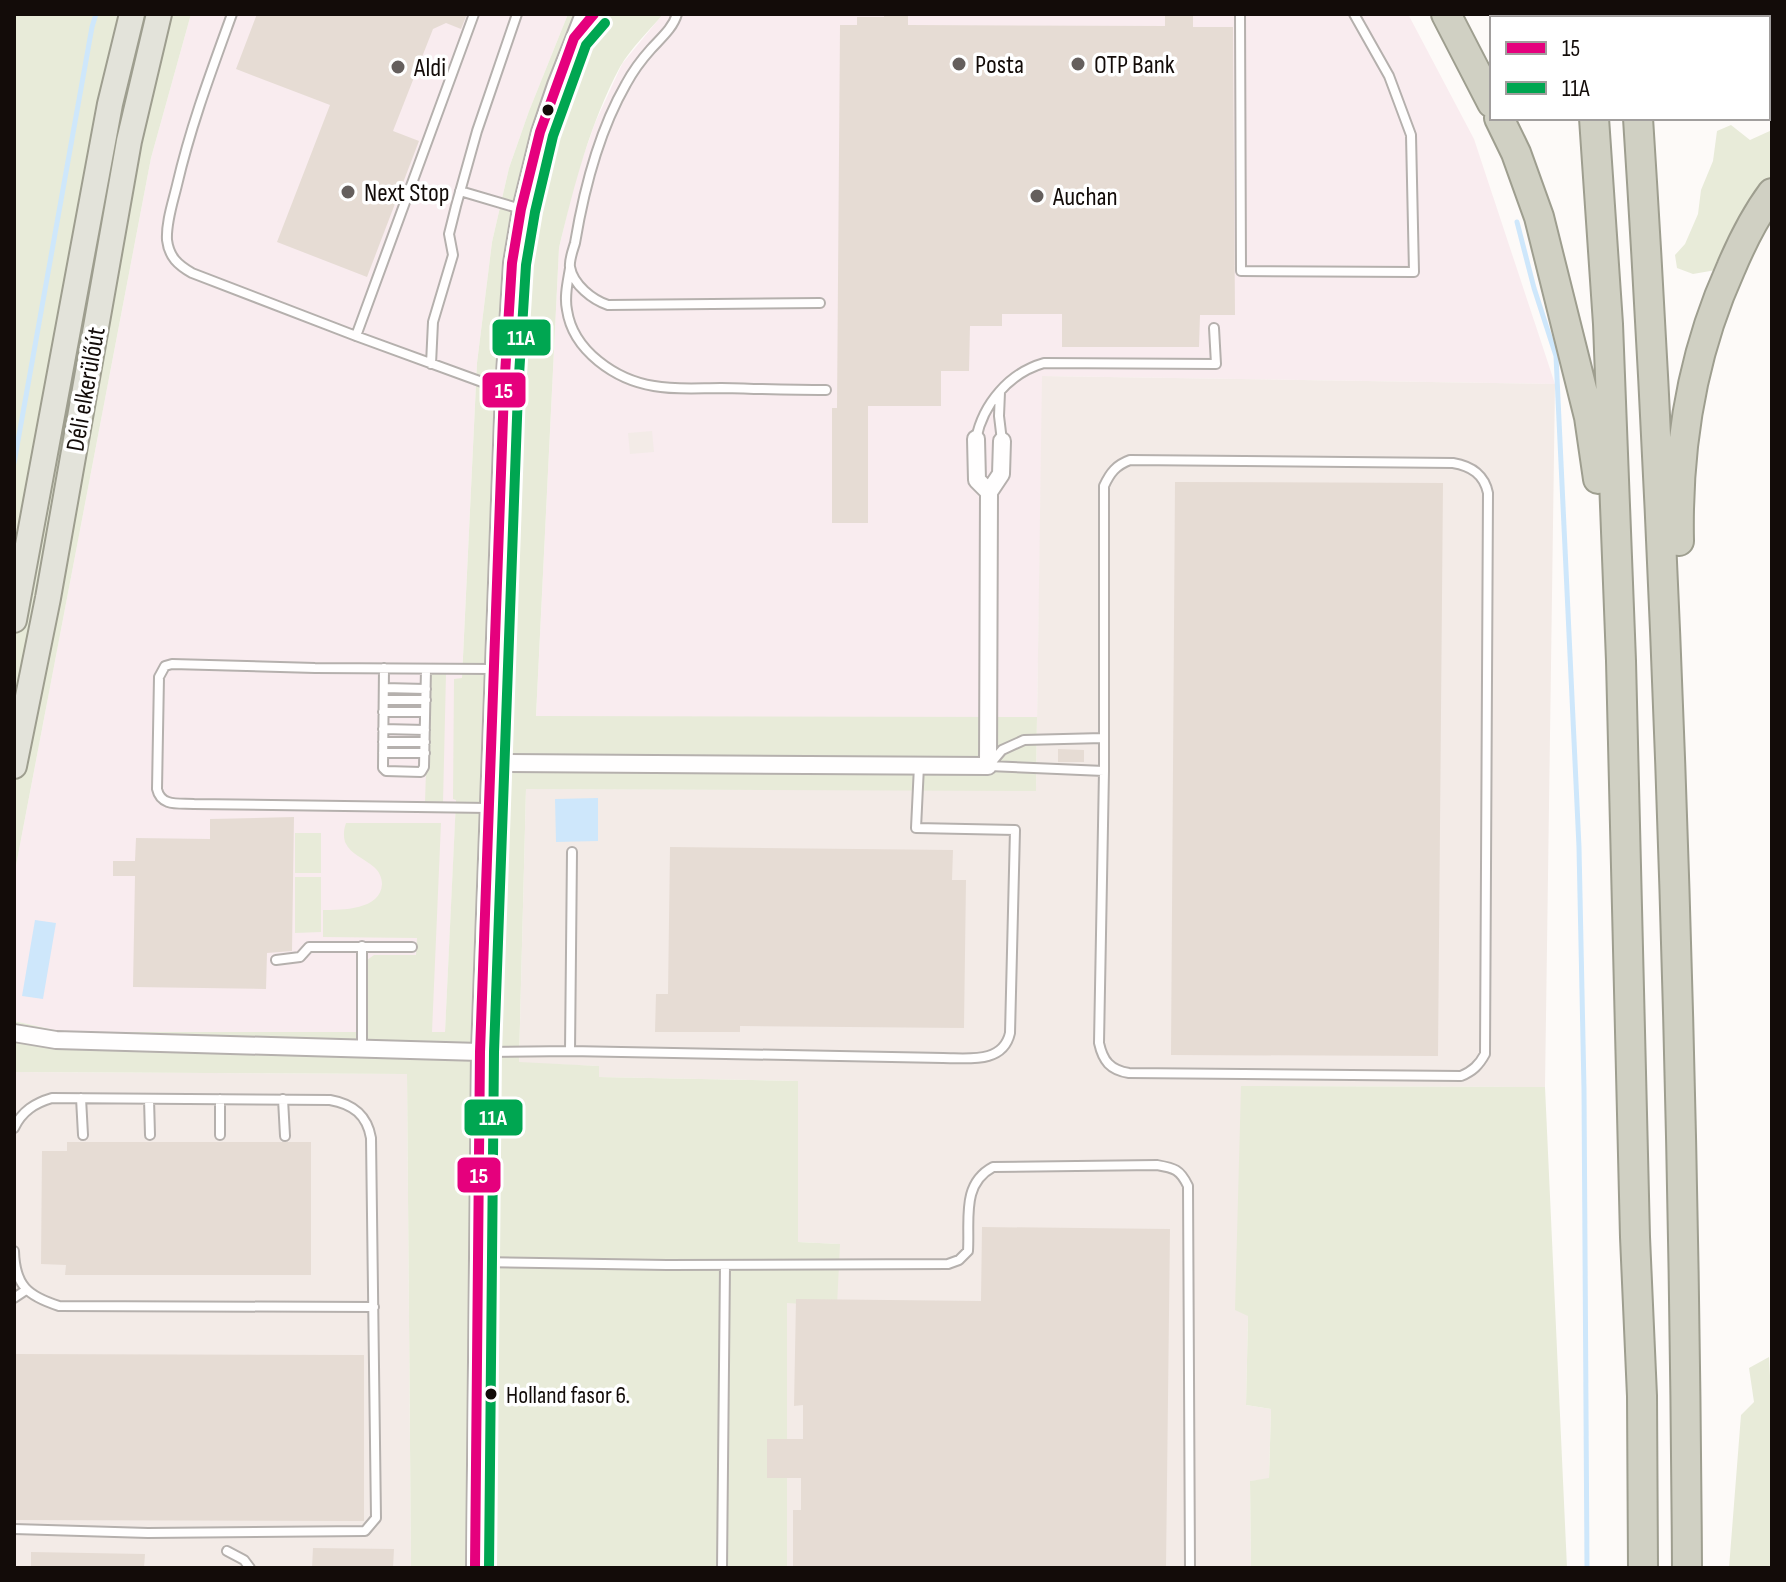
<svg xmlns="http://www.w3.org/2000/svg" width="1786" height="1582" font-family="'Sofia Sans Condensed',sans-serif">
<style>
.commercial{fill:#f9ecef}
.built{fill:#f3ebe7}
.green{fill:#e8ebd9}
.water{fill:#cee7fb}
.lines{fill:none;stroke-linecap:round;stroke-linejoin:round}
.stream{stroke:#cee7fb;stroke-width:5}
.building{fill:#e6dcd4}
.lane-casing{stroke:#b5b0ad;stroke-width:12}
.street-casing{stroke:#b5b0ad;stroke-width:20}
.primary-casing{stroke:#9e9e8f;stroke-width:28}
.highway-casing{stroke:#9e9e8f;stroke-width:32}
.lane{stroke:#fffefe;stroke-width:8}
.street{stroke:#fffefe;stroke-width:16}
.primary{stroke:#e3e3da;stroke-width:24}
.highway{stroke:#d0d0c3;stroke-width:28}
.bus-1-casing{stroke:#fff;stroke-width:16}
.bus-2-casing{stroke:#fff;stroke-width:16}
.bus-1{stroke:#e5007d;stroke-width:10}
.bus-2{stroke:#00a651;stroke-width:10}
.poi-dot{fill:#655f5d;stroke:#fff;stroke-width:3}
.bus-dot{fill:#130c09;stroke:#fff;stroke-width:3}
.labels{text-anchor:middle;stroke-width:7;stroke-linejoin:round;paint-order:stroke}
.bus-label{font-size:24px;fill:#130c09;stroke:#fff;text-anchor:start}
.poi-label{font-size:26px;fill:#130c09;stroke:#fff;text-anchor:start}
.street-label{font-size:26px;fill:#130c09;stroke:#fff}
.line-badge{stroke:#fff;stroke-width:3}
.badge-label{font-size:22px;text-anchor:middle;font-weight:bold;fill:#fff}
</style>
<rect width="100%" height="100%" fill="#fdfaf8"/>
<!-- commercial -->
<path class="commercial" d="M 191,14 L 568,14 L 529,111 L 509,168 L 492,242 L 477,363 L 445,1033 L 63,1032 L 14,1021 L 14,876 L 151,158 Z
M 663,14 L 1408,14 L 1474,139 L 1555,384 L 1043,376 L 1037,717 L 536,717 L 559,248 L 575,180 L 595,123 L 622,64 Z"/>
<!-- built -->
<path class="built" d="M 1042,376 L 1555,384 L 1545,1087 L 1241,1086 L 1248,1316 L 1246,1405 L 1271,1409 L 1269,1479 L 1250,1481 L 1251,1568 L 787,1568 L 787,1302 L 839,1244 L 798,1242 L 798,1081 L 599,1077 L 599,1066 L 519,1063 L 526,789 L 1036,790 Z
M 652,431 L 654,452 L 630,454 L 628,433 Z
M 14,1072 L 407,1074 L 411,1568 L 14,1568 Z"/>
<!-- green -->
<path class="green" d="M 14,14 L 191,14 L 151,158 L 14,876 Z
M 568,14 L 663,14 C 650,30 630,49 620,67 C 590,123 574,186 559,248 L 536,716 L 1037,717 L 1036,791 L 526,789 L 519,1062 L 599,1066 L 599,1077 L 798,1081 L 798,1242 L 840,1244 L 837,1306 L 787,1303 L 787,1568 L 411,1568 L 407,1074 L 14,1072 L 14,1021 L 63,1032 L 365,1032 L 365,965 L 367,960 L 374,955 L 416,955 L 417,938 L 323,937 L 323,910 C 342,910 381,910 382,884 C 382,878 379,871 374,867 C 364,858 351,855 345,842 C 343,835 344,829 346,823 L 441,823 L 432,1032 L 445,1032 L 456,800 L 453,799 L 454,679 L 462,678 L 477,363 L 492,242 L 509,168 L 529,111 Z
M 1731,125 L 1750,140 L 1772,130 L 1772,175 L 1738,221 L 1716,270 L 1693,274 L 1677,268 L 1675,255 L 1685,244 L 1698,214 L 1701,190 L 1713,161 L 1717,131 Z
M 429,674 L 446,674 L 443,803 L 425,803 Z
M 295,833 L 321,833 L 321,873 L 295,873 Z
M 295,877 L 321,877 L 321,932 L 295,933 Z
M 1241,1086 L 1545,1087 L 1567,1568 L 1251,1568 L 1250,1481 L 1269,1478 L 1271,1409 L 1246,1405 L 1248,1316 L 1235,1310 Z
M 1769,1357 L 1772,1415 L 1772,1568 L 1729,1568 L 1741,1415 L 1754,1402 L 1749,1368 Z"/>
<!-- water -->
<path class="water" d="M 598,798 L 598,841 L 556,842 L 555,799 Z
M 35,920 L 56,923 L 43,999 L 22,996 Z"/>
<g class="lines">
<!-- stream -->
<path class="stream" d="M 1517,222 L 1534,288 L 1556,356 L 1579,847 L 1584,1089 L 1587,1568
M 14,463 L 92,27 L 96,14"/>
</g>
<!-- building -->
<path class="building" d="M 257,14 L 467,14 L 461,29 L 446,23 L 433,29 L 393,131 L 419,141 L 367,277 L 277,242 L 330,105 L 236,69 Z
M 884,14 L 908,14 L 908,25 L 1165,26 L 1165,14 L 1193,14 L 1193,27 L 1233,27 L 1235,315 L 1200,315 L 1199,347 L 1062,347 L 1062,314 L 1002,314 L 1002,326 L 970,326 L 969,371 L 941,371 L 941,406 L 868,406 L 868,523 L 832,523 L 832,408 L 837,408 L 840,25 L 857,25 L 857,17 L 884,17 Z
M 1175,482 L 1443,483 L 1438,1056 L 1171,1055 Z
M 1058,749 L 1084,750 L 1084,762 L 1058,762 Z
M 294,817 L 292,951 L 267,953 L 266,989 L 133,987 L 135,876 L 113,876 L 113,861 L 135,861 L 136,838 L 210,839 L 210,819 Z
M 670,847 L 953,850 L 952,880 L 966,880 L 964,1028 L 740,1026 L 740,1032 L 655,1032 L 656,994 L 668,994 Z
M 67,1142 L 311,1142 L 311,1275 L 65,1275 L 66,1265 L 41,1264 L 42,1151 L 67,1151 Z
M 982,1227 L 1170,1229 L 1166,1568 L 793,1568 L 793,1510 L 801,1510 L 801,1478 L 767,1478 L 767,1439 L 803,1439 L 803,1405 L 794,1406 L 796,1299 L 981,1301 Z
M 14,1354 L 364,1355 L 364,1521 L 14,1520 Z
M 313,1548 L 394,1549 L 393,1568 L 312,1568 Z
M 31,1552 L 145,1554 L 144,1568 L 31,1568 Z"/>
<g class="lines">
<!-- lane casing -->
<g class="lane-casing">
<path id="lane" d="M 232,14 C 211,72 191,125 177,185 C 173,202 166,222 167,240 C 169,257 178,265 192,273 L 356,336 L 504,390
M 677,14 C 673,28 661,38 651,49 C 642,59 633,71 626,84 C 599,131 584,189 575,243 C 573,250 569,260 570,267 C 573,285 593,300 608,305 L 820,303
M 1240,14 L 1241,271 L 1414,272 L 1411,135 L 1389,76 L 1354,14
M 460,191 L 521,209
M 570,268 C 568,281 564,296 567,310 C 573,351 616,380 654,386 C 675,390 699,388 721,388 C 756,389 791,390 826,390
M 356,336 L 474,14
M 431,364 L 433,322 L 453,255 L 449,234 L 456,206 L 477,131 L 517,14
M 1000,392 L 999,416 L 1002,441
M 976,439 C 983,404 1009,373 1044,363 L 1216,364 L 1214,328
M 1130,460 L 1453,463 C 1471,466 1484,474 1488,493 L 1485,1054 C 1479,1065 1473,1071 1461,1076 L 1129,1073 C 1110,1070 1103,1061 1099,1043 L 1104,771 L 1104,486 C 1110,473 1116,465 1130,460 Z
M 384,668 L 383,768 L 386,771 L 421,772 L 424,767 L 426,669
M 384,688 L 426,689
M 384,700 L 426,700
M 383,712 L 425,712
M 383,729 L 425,730
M 383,742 L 425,742
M 383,753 L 425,753
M 991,763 L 1002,750 L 1024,740 L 1103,738
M 989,766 L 1104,771
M 489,808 L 194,804 C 179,803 161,807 157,789 L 159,677 L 165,666 L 172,664 L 315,668 L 494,669
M 362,946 L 362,1049
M 276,960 L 300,957 L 309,947 L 412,947
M 570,1051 L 572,852
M 481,1052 L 570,1051 L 943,1058 C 968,1058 1003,1064 1010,1033 L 1015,830 L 916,828 L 919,766
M 81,1098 L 83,1135
M 149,1099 L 150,1135
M 220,1099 L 220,1135
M 283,1099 L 285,1136
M 14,1128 C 22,1111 35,1103 52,1098 L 330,1100 C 353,1104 367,1115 371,1138 L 376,1518 L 365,1531 L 148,1533 L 14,1529
M 14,1251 C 15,1286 28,1296 59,1306 L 374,1307
M 478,1262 L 667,1265 L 948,1264 L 959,1260 L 968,1251 C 970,1220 961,1184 993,1167 L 1157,1165 C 1174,1168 1180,1169 1188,1186 L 1190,1568
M 14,1298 L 26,1290
M 227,1551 L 244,1560 L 250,1568
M 722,1568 L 725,1265"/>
</g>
<!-- street casing -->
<g class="street-casing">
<path id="street" d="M 976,439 L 977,480 L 989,492
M 491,763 L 988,766 L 989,492 L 1001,474 L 1002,441
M 14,1033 L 56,1040 L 480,1052
M 475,1568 L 480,1052 L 504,390 L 512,263 L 521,209 L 540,132 L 556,85 L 584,14"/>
</g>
<!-- primary casing -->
<g class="primary-casing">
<path id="primary" d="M 14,620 L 110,104 L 132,14
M 14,766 L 48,598 L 129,141 L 159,14"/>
</g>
<!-- highway casing -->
<g class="highway-casing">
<path id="highway" d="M 1446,14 L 1492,103
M 1587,14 L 1588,18
M 1631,14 L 1631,18
M 1499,118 L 1516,153 L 1539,217 L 1589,417 L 1598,479
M 1594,118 L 1608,324 L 1621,661 L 1635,1237 L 1642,1396 L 1643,1568
M 1638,118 C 1669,601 1684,1084 1687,1568
M 1679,541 C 1677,447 1692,354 1731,268 C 1742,242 1755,216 1772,193"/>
</g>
<!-- lane -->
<use href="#lane" class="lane"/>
<!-- street -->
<use href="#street" class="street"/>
<!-- primary -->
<use href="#primary" class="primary"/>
<!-- highway -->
<use href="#highway" class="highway"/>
<!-- bus-1 casing -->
<g class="bus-1-casing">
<path id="bus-1" d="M 475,1568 L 480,1052 L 504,390 L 512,263 L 521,209 L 540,132 L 574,38 L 594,14"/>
</g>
<!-- bus-2 casing -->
<g class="bus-2-casing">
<path id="bus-2" d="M 489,1568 L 494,1052 L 518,391 L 526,265 L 535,212 L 553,136 L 586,45 L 605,23"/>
</g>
<!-- bus-1 -->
<use href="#bus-1" class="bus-1"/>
<!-- bus-2 -->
<use href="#bus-2" class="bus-2"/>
</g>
<!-- markers -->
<g class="poi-dot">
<circle cx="959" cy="64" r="8"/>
<circle cx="1078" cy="64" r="8"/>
<circle cx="398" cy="67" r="8"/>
<circle cx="348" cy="192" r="8"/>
<circle cx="1037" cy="196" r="8"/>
</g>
<g class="bus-dot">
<circle cx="548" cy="110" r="7"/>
<circle cx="491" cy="1394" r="7"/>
</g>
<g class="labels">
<!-- bus labels -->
<g class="bus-label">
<text x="506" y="1403">Holland fasor 6.</text>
</g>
<!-- poi labels -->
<g class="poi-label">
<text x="975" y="73">Posta</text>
<text x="1094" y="73">OTP Bank</text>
<text x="414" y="76">Aldi</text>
<text x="364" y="201">Next Stop</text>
<text x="1053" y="205">Auchan</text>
</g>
<!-- street labels -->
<g class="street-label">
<text transform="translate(85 389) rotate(-80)" y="9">Déli elkerülőút</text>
</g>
</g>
<g class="line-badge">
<rect x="491" y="318" width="61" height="39" rx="8" fill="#00a651"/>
<rect x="481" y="371" width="46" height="38" rx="8" fill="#e5007d"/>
<rect x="463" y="1098" width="61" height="39" rx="8" fill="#00a651"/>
<rect x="456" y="1156" width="46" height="38" rx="8" fill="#e5007d"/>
</g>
<g class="badge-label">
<text x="521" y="345">11A</text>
<text x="504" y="398">15</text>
<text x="493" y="1125">11A</text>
<text x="479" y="1183">15</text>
</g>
<!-- border -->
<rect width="1786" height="1582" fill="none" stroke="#130c09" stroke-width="32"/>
<!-- legend -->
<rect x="1490" y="16" width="280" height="104" fill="#ffffff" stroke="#a19e9d" stroke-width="2"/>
<rect x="1506" y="42" width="40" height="12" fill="#e5007d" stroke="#a19e9d" stroke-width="2"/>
<text x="1562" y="56" font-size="24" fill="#130c09">15</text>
<rect x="1506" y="82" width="40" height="12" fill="#00a651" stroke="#a19e9d" stroke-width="2"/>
<text x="1562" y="96" font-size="24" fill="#130c09">11A</text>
</svg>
